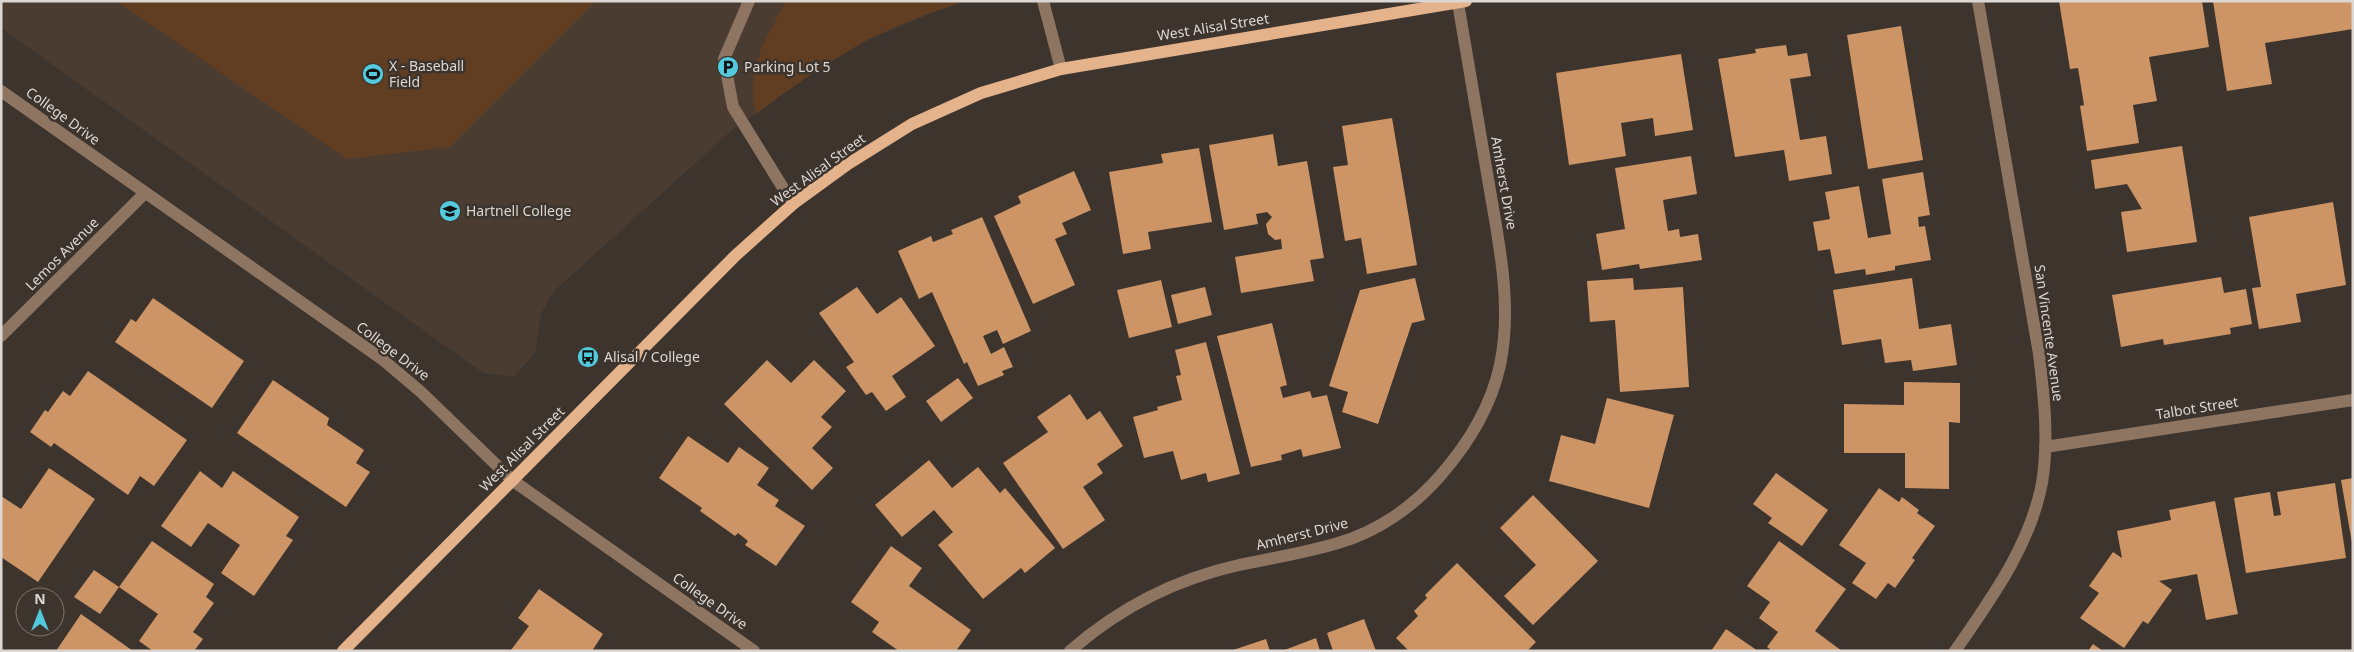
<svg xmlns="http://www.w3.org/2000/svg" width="2354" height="652" font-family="'Noto Sans',sans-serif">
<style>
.built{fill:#4a3c31}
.green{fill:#613e21}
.building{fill:#cd9465}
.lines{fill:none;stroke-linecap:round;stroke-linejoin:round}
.minor{stroke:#8e7562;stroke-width:12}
.major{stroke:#e5b38b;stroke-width:12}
.labels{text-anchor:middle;stroke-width:5;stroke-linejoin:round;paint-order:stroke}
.street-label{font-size:14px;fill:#dcd7d3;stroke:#3d342e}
.poi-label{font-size:14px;fill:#dcd7d3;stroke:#3d342e;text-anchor:start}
</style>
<rect width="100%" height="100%" fill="#3d342e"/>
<!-- built -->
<path class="built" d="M 1,1 L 965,1 L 941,9 L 866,41 L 805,78 L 731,131 L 553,292 L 541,314 L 535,353 L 514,377 L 483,373 L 1,28 Z"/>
<!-- green -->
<path class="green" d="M 116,1 L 596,1 L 450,147 L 347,159 Z
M 786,1 L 965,1 C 932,12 896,25 865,41 C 827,62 791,88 756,114 C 746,66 764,42 786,1 Z"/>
<!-- building -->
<path class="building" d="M 2059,1 L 2202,1 L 2209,47 L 2149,57 L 2157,101 L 2133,105 L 2139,143 L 2087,151 L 2080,106 L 2084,105 L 2078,68 L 2070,69 Z
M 2213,1 L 2353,1 L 2353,29 L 2265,43 L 2272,84 L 2227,91 Z
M 1901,26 L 1923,160 L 1868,169 L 1847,35 Z
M 1786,45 L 1788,56 L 1807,53 L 1811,76 L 1790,79 L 1800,140 L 1826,136 L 1832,174 L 1789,181 L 1784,150 L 1735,157 L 1718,59 L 1756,53 L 1755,49 Z
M 1681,54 L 1693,130 L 1655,136 L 1653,118 L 1621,123 L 1626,156 L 1569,165 L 1556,73 Z
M 1392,118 L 1417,265 L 1367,274 L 1361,238 L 1345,241 L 1333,167 L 1348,165 L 1342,126 Z
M 1273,134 L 1278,166 L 1307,161 L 1324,258 L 1310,260 L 1314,281 L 1241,293 L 1235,257 L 1282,249 L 1281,239 L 1275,240 L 1268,234 L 1266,224 L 1272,217 L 1267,212 L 1256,214 L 1258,224 L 1224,230 L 1209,145 Z
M 2182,146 L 2197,242 L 2127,252 L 2121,212 L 2142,209 L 2127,184 L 2095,189 L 2091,160 Z
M 1199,148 L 1212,222 L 1148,232 L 1151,249 L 1123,254 L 1109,172 L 1163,163 L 1161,154 Z
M 1691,156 L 1697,194 L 1663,200 L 1668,231 L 1679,229 L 1680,237 L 1698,234 L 1702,260 L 1640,269 L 1639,264 L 1602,270 L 1596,234 L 1625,229 L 1615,168 Z
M 1074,171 L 1091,210 L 1062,223 L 1067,234 L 1055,239 L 1075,285 L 1033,304 L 994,216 L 1021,203 L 1018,196 Z
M 1923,172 L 1930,215 L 1918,217 L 1919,227 L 1925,226 L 1931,260 L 1895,266 L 1895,270 L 1866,275 L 1865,269 L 1835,274 L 1830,249 L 1818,251 L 1813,222 L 1830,219 L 1825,192 L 1859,186 L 1868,238 L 1891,234 L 1882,179 Z
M 2333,202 L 2346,285 L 2296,294 L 2301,322 L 2259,329 L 2252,288 L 2261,287 L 2249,217 Z
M 982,217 L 1031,331 L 1003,344 L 997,330 L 983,336 L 991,354 L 1004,347 L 1013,367 L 1002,371 L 1004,375 L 978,386 L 967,362 L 964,364 L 932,292 L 919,299 L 898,251 L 931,236 L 933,242 L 953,234 L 951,230 Z
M 2221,277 L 2224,293 L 2246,289 L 2252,324 L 2230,328 L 2231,334 L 2164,345 L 2163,339 L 2121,347 L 2112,295 Z
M 1415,278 L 1425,320 L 1412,323 L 1378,424 L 1342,412 L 1348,392 L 1329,386 L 1360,290 Z
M 1633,278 L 1634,290 L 1683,287 L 1689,387 L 1620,392 L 1615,320 L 1590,322 L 1587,281 Z
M 1912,278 L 1919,329 L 1951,324 L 1957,365 L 1913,371 L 1911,360 L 1885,363 L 1881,339 L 1842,345 L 1833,290 Z
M 1161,280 L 1172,327 L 1129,338 L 1117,290 Z
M 857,287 L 877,314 L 901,297 L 935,346 L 892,376 L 906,397 L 886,411 L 872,392 L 866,395 L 846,367 L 854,362 L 819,313 Z
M 1205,287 L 1212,315 L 1178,324 L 1171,295 Z
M 153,298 L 244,361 L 212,408 L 115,342 L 131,319 L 136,322 Z
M 1272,323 L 1287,385 L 1280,387 L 1283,398 L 1310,391 L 1312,398 L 1327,395 L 1341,448 L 1303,457 L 1301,449 L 1281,455 L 1282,460 L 1251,467 L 1217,336 Z
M 1206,342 L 1240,474 L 1208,482 L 1206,473 L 1181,480 L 1173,451 L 1144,458 L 1133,417 L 1158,410 L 1157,407 L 1182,400 L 1176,376 L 1181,375 L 1175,350 Z
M 767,360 L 791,383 L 814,360 L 846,391 L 821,417 L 832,427 L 812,448 L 833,468 L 812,490 L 724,404 Z
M 88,371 L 187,440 L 154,486 L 140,476 L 128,495 L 54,443 L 51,447 L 30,432 L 45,410 L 48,412 L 63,391 L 70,396 Z
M 958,378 L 973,398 L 941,422 L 926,401 Z
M 273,380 L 329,418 L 327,425 L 364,450 L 356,463 L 370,472 L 346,507 L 237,433 Z
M 1904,382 L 1960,383 L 1960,423 L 1949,422 L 1949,489 L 1905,488 L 1905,453 L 1844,453 L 1844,404 L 1904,405 Z
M 1070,394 L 1087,420 L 1100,411 L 1123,446 L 1097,464 L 1103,473 L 1083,487 L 1105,520 L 1063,549 L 1003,463 L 1048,432 L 1037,417 Z
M 1607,398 L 1674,415 L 1649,508 L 1549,481 L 1561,435 L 1595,444 Z
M 688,436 L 728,463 L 739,447 L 769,468 L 757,485 L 779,500 L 775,506 L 805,526 L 776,566 L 745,545 L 748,541 L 738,533 L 735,536 L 700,511 L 702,508 L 659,478 Z
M 929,460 L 952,488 L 978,467 L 1000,493 L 1005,488 L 1055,548 L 1025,573 L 1021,568 L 983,599 L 938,545 L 953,532 L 934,510 L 902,537 L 875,505 Z
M 49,468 L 95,499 L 38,582 L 1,557 L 1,496 L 21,509 Z
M 200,471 L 222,488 L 233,471 L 299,517 L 286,536 L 293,540 L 254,596 L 221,573 L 240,545 L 208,523 L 191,547 L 161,526 Z
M 1776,473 L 1828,510 L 1802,546 L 1768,523 L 1772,518 L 1753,504 Z
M 2353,478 L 2353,543 L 2352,543 L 2341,480 Z
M 2335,483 L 2346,558 L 2246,573 L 2234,498 L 2270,492 L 2274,516 L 2281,515 L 2277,492 Z
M 1879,488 L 1899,502 L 1902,497 L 1919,510 L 1917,513 L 1935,526 L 1912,558 L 1915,560 L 1895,588 L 1888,583 L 1876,599 L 1852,583 L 1866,563 L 1839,545 Z
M 1533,495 L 1598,561 L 1533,625 L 1504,596 L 1536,565 L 1500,528 Z
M 2215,501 L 2238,614 L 2206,620 L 2197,574 L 2159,581 L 2172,590 L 2148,624 L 2143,621 L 2124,648 L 2080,618 L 2099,593 L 2089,586 L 2113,552 L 2122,558 L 2117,531 L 2171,520 L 2169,510 Z
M 152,541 L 214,584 L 206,597 L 214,603 L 193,632 L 203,639 L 194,651 L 153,651 L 139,641 L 158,614 L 119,587 Z
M 1779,541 L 1846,589 L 1815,631 L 1842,651 L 1772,651 L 1767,647 L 1778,632 L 1759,618 L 1770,602 L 1747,586 Z
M 891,546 L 922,568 L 909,586 L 971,630 L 956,651 L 899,651 L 872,632 L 879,622 L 851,602 Z
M 1457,563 L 1536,642 L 1527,651 L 1409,651 L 1396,638 L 1418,616 L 1414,611 L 1427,598 L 1425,595 Z
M 94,570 L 119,587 L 100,614 L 74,597 Z
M 539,589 L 603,634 L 592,651 L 511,650 L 529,626 L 518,618 Z
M 81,614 L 133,651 L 56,651 Z
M 1364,619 L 1376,651 L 1333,651 L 1327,633 Z
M 1726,629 L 1758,651 L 1711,651 Z
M 1316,638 L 1320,651 L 1282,651 Z
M 1266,639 L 1270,651 L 1233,651 L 1233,650 Z
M 2093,644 L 2103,651 L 2088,651 Z"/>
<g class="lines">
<!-- minor -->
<path class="minor" d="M 749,1 L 724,59 L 733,107 L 793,204
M 1043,1 L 1061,69
M 1,91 L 382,359 L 421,392 L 512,480 L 754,651
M 1,336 L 144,194
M 2045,447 L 2353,400
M 1070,651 C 1119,608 1176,579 1239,565 C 1272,558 1305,553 1338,543 C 1377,532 1413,507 1440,476 C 1468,444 1491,407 1500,365 C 1513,304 1498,239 1488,179 C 1478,120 1468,61 1458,3
M 1955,651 C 1991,599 2030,546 2042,483 C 2049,440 2044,396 2039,354 L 1978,1"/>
<!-- major -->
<path class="major" d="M 343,651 L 735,256 L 793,204 L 848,164 L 912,124 L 981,93 L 1061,69 L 1466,1"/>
</g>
<!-- icons -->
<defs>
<g id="parking-disc" transform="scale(1.125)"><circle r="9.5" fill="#54cadd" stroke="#3d342e"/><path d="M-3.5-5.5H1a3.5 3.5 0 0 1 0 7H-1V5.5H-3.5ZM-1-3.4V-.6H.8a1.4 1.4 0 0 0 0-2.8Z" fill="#111"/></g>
<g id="stadium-disc" transform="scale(1.125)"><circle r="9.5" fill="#54cadd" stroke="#3d342e"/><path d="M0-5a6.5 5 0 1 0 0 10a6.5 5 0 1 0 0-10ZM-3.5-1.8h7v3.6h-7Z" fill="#111"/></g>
<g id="university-disc" transform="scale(1.125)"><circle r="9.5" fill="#54cadd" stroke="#3d342e"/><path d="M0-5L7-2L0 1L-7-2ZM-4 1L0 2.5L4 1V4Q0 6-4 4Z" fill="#111"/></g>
<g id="bus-disc" transform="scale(1.125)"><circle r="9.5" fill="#54cadd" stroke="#3d342e"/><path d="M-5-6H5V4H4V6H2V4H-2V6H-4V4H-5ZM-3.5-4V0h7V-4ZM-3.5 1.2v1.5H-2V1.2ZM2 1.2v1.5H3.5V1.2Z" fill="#111"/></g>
</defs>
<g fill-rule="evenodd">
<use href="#parking-disc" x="728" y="67"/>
<use href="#stadium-disc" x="373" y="74"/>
<use href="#university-disc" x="450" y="211"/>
<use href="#bus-disc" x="588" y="357"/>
</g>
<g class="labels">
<!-- street labels -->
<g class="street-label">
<text transform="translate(1213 27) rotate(-9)" y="5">West Alisal Street</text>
<text transform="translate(63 116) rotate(36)" y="5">College Drive</text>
<text transform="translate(818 170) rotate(-36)" y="5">West Alisal Street</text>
<text transform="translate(1504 183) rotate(80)" y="5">Amherst Drive</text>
<text transform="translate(62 254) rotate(-45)" y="5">Lemos Avenue</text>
<text transform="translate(2049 333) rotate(82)" y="5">San Vincente Avenue</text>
<text transform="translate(393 351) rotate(37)" y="5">College Drive</text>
<text transform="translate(2197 408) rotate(-9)" y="5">Talbot Street</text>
<text transform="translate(522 449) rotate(-45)" y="5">West Alisal Street</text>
<text transform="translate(1302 534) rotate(-14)" y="5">Amherst Drive</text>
<text transform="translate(710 601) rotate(35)" y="5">College Drive</text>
</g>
<!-- poi labels -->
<g class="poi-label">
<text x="389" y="71">X - Baseball<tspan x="389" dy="16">Field</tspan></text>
<text x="744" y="72">Parking Lot 5</text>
<text x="466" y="216">Hartnell College</text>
<text x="604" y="362">Alisal / College</text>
</g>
</g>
<!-- border -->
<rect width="2354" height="652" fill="none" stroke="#dcd7d3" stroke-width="5"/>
<!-- north arrow -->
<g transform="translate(40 612)"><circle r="24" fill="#3d342e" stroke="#7d7570"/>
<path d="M0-4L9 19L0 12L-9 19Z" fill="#54cadd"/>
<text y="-8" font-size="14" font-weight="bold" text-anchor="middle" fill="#dcd7d3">N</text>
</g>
</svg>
